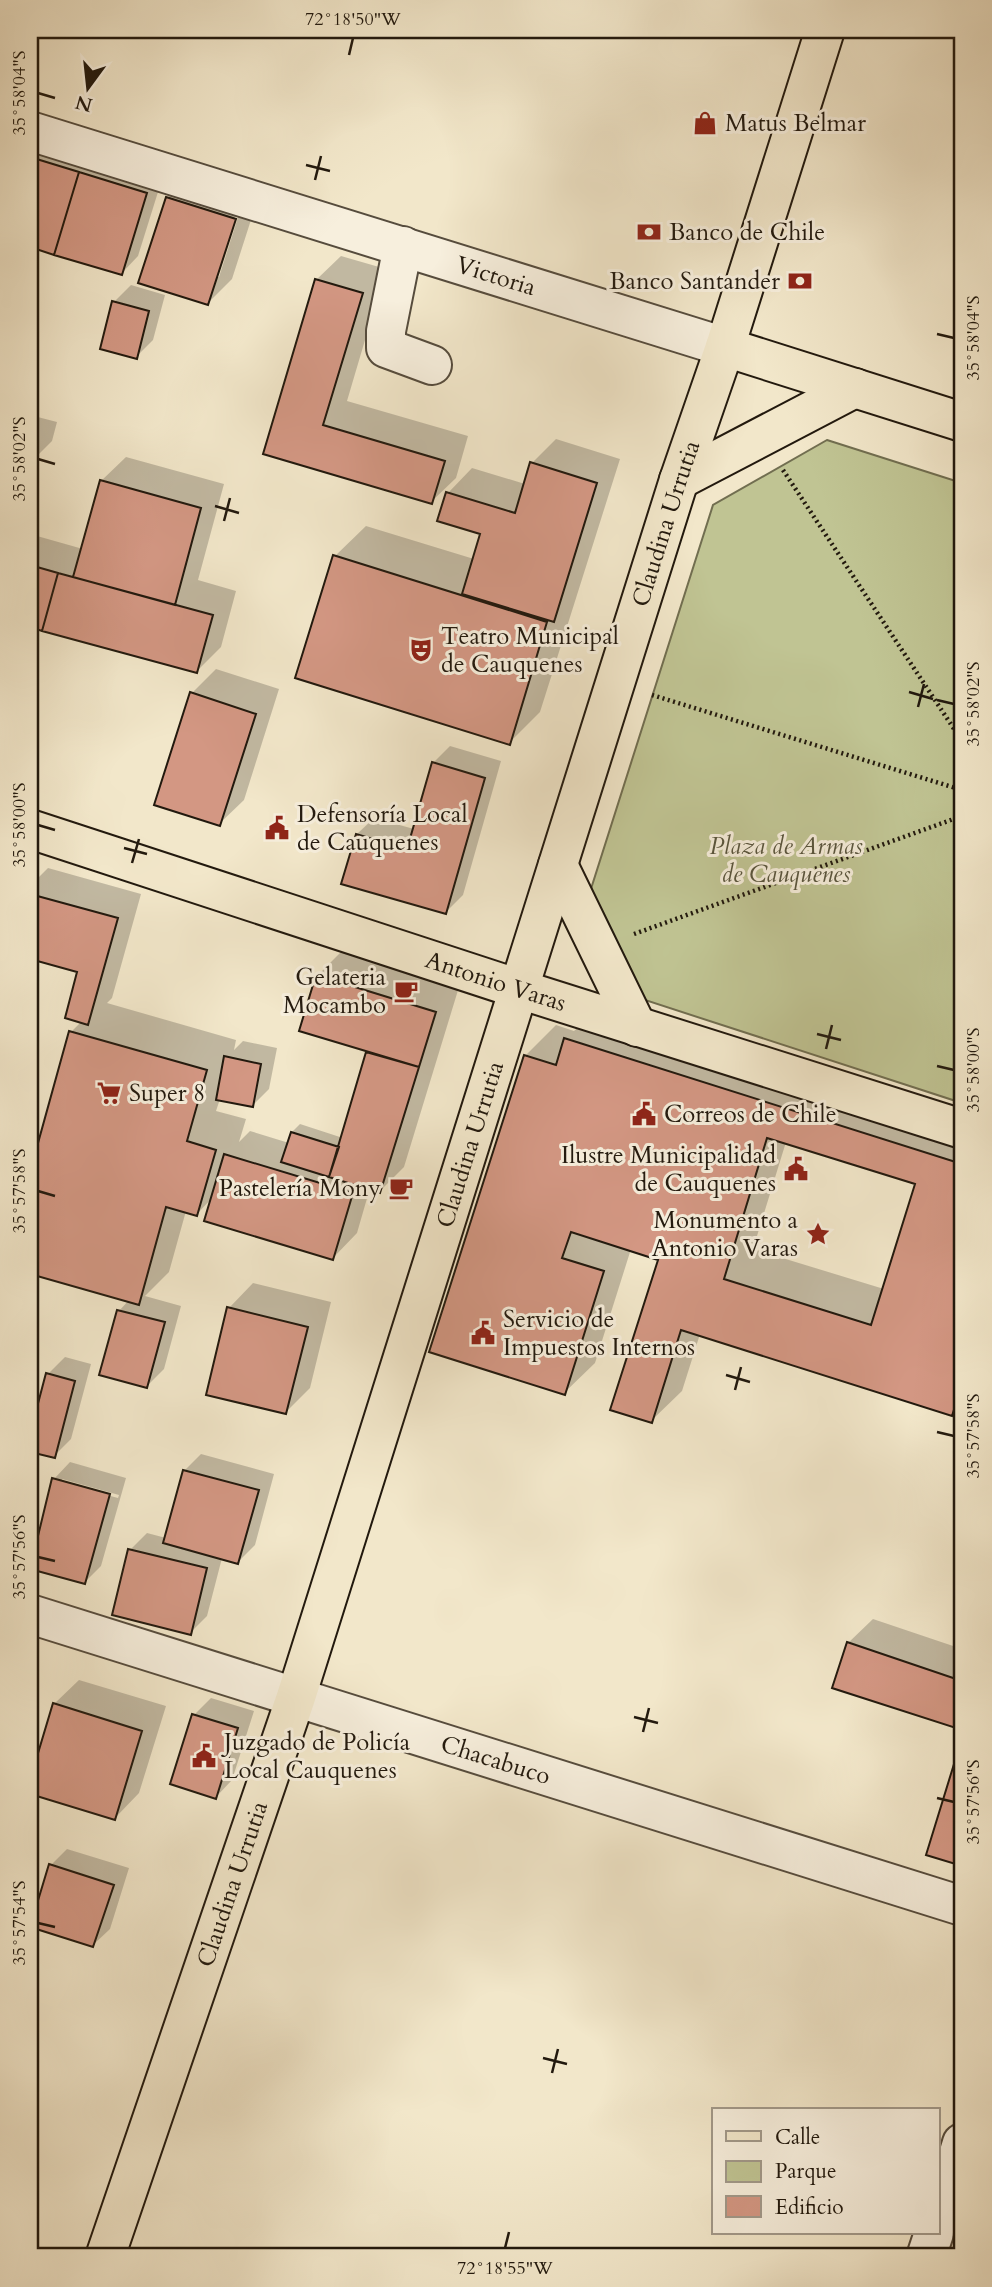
<svg xmlns="http://www.w3.org/2000/svg" width="992" height="2287" font-family="Cardo,serif">
<style>
.green{fill:#c0c493;stroke:#716e50;stroke-width:2}
.shadow{fill:#0003;fill-rule:evenodd}
.building{fill:#d39783;stroke:#22190e;stroke-width:2;fill-rule:evenodd}
.lines{fill:none;stroke-linecap:round;stroke-linejoin:round}
.minor-casing{stroke:#564c3d;stroke-width:42}
.major-casing{stroke:#22190e;stroke-width:42}
.path{stroke:#22190e;stroke-width:4.5;stroke-dasharray:2 3.5;stroke-linecap:butt}
.minor{stroke:#f7efdd;stroke-width:38}
.major{stroke:#f2e7ca;stroke-width:38}
.ticks{fill:none;stroke:#22190e;stroke-width:2.5}
.labels{text-anchor:middle;stroke-width:6;stroke-linejoin:round;paint-order:stroke}
.poi-label{font-size:24px;fill:#22190e;stroke:#f7efdd;text-anchor:start}
.street-label{font-size:24px;fill:#22190e;stroke:#f7efdd}
.park-label{font-size:24px;font-style:italic;fill:#59553d;stroke:#f7efdd}
.neatline{fill:none;stroke:#22190e;stroke-width:2.5}
.ticks-label{font-size:18px;text-anchor:middle;fill:#22190e}
</style>
<rect width="100%" height="100%" fill="#f2e7ca"/>
<filter id="stains"><feTurbulence type="fractalNoise" baseFrequency=".00286" numOctaves="4"/><feColorMatrix values="0 0 0 0 .2 0 0 0 0 .09 0 0 0 0 .02 0 0 0 .5 -.17"/></filter>
<radialGradient id="worn" r=".72"><stop offset=".6" stop-color="#630" stop-opacity="0"/><stop offset="1" stop-color="#630" stop-opacity=".3"/></radialGradient>
<!-- green -->
<path class="green" d="M 827,440 L 962,483 L 962,1103 L 645,1000 L 590,892 L 713,505 Z"/>
<!-- shadow -->
<path class="shadow" d="M 30,126 L 163,176 L 138,256 L 122,273 L 30,245 Z
M 192,174 L 259,195 L 232,279 L 208,303 L 167,198 ZM 237,210 L 240,211 L 219,277 L 216,277 Z
M 341,256 L 386,269 L 347,401 L 468,436 L 456,478 L 431,502 L 265,453 L 316,280 Z
M 131,285 L 165,295 L 153,340 L 136,357 L 114,302 Z
M 30,415 L 57,422 L 52,441 L 30,463 Z
M 556,439 L 620,459 L 540,712 L 509,743 L 335,556 L 366,526 L 474,559 L 482,533 L 439,520 L 448,493 L 472,468 L 525,484 L 532,463 Z
M 126,457 L 224,484 L 198,580 L 236,591 L 221,647 L 197,671 L 30,625 L 30,534 L 83,549 L 101,481 Z
M 216,669 L 279,689 L 244,800 L 219,824 L 192,693 Z
M 450,746 L 501,761 L 463,895 L 446,912 L 357,834 L 374,818 L 414,829 L 433,763 Z
M 48,868 L 141,894 L 112,998 L 107,1003 L 236,1040 L 234,1050 L 243,1041 L 277,1048 L 269,1089 L 252,1106 L 220,1099 L 216,1111 L 246,1119 L 239,1142 L 250,1131 L 289,1143 L 292,1132 L 300,1124 L 343,1138 L 369,1051 L 317,976 L 342,951 L 459,987 L 404,1167 L 380,1191 L 370,1188 L 357,1233 L 333,1258 L 213,1197 L 197,1214 L 186,1211 L 169,1272 L 145,1296 L 181,1306 L 164,1369 L 147,1386 L 119,1311 L 129,1300 L 30,1272 L 30,1179 L 71,1032 L 82,1021 L 79,971 L 30,957 L 30,886 Z
M 597,1009 L 962,1124 L 962,1403 L 952,1414 L 700,1334 L 682,1391 L 651,1421 L 660,1258 L 631,1249 L 595,1363 L 564,1393 L 525,1056 L 556,1025 L 574,1031 ZM 786,1142 L 917,1182 L 884,1289 L 753,1249 Z
M 253,1283 L 331,1302 L 310,1388 L 286,1412 L 229,1308 Z
M 30,1289 L 35,1291 L 30,1307 Z
M 65,1357 L 91,1364 L 71,1439 L 54,1456 L 30,1450 L 30,1427 L 33,1428 L 48,1374 Z
M 201,1454 L 274,1474 L 255,1545 L 238,1562 L 222,1558 L 207,1616 L 190,1633 L 130,1550 L 147,1533 L 166,1538 L 184,1471 Z
M 70,1462 L 126,1478 L 101,1566 L 85,1582 L 30,1568 L 54,1479 ZM 62,1479 L 119,1495 L 118,1498 L 62,1483 Z
M 873,1619 L 962,1649 L 962,1728 L 834,1687 L 848,1643 Z
M 79,1680 L 166,1706 L 139,1793 L 115,1818 L 30,1792 L 54,1704 Z
M 211,1698 L 254,1711 L 232,1780 L 216,1797 L 194,1715 Z
M 962,1744 L 962,1865 L 928,1854 Z
M 67,1849 L 129,1868 L 110,1929 L 93,1945 L 51,1865 Z"/>
<!-- building -->
<path class="building" d="M 30,157 L 79,172 L 54,255 L 30,247 Z
M 79,172 L 147,193 L 122,275 L 54,255 Z
M 166,197 L 236,219 L 208,305 L 138,283 Z
M 315,279 L 363,293 L 323,425 L 445,461 L 432,504 L 263,454 Z
M 112,301 L 149,311 L 137,359 L 100,349 Z
M 530,462 L 597,483 L 554,622 L 462,594 L 480,534 L 437,521 L 446,492 L 515,513 Z
M 100,480 L 201,508 L 175,605 L 73,577 Z
M 333,555 L 547,622 L 510,745 L 295,678 Z
M 30,565 L 58,573 L 42,631 L 30,627 Z
M 58,573 L 213,615 L 197,673 L 42,631 Z
M 190,692 L 256,714 L 220,826 L 154,805 Z
M 432,762 L 485,778 L 446,914 L 341,884 L 356,834 L 407,849 Z
M 30,894 L 118,918 L 88,1025 L 65,1018 L 77,972 L 30,959 Z
M 316,975 L 436,1012 L 419,1067 L 299,1031 Z
M 69,1031 L 207,1070 L 187,1141 L 216,1150 L 197,1216 L 166,1207 L 139,1305 L 30,1274 L 30,1172 Z
M 564,1038 L 962,1164 L 962,1384 L 952,1416 L 681,1330 L 652,1423 L 610,1410 L 658,1260 L 571,1232 L 562,1258 L 604,1271 L 565,1395 L 429,1352 L 524,1055 L 556,1065 ZM 767,1138 L 915,1184 L 871,1325 L 724,1279 Z
M 366,1052 L 419,1067 L 380,1193 L 329,1177 Z
M 224,1056 L 261,1064 L 253,1107 L 216,1100 Z
M 291,1132 L 339,1147 L 329,1177 L 281,1162 Z
M 224,1154 L 353,1193 L 333,1260 L 204,1221 Z
M 227,1307 L 308,1327 L 286,1414 L 206,1395 Z
M 117,1310 L 165,1322 L 147,1388 L 99,1375 Z
M 46,1373 L 75,1381 L 55,1458 L 30,1452 L 30,1434 Z
M 183,1470 L 259,1490 L 238,1564 L 163,1543 Z
M 52,1478 L 110,1494 L 85,1584 L 30,1569 Z
M 128,1549 L 207,1568 L 191,1635 L 112,1615 Z
M 847,1642 L 962,1681 L 962,1730 L 832,1688 Z
M 53,1703 L 142,1731 L 115,1820 L 30,1794 L 30,1780 Z
M 192,1714 L 238,1728 L 216,1799 L 170,1784 Z
M 962,1738 L 962,1866 L 926,1855 Z
M 49,1864 L 114,1885 L 93,1947 L 30,1927 Z"/>
<g class="lines">
<!-- minor casing -->
<g class="minor-casing">
<g id="minor">
<path id="s1" d="M 30,131 L 725,347"/>
<path d="M 403,246 L 386,331 L 386,348 L 432,365"/>
<path id="s2" d="M 30,1614 L 962,1906"/>
<path d="M 938,2221 L 962,2143"/>
<path d="M 926,2257 L 934,2233"/>
</g>
</g>
<!-- major casing -->
<g class="major-casing">
<g id="major">
<path d="M 725,347 L 962,422"/>
<path d="M 679,480 L 855,388"/>
<path id="s3" d="M 30,829 L 519,989 L 962,1129"/>
<path d="M 558,865 L 637,1027"/>
<path id="s4" d="M 105,2257 L 296,1697 L 679,480 L 725,347 L 825,30"/>
</g>
</g>
<!-- path -->
<path class="path" d="M 783,470 L 962,741
M 652,695 L 962,790
M 634,934 L 962,816"/>
<!-- minor -->
<use href="#minor" class="minor"/>
<!-- major -->
<use href="#major" class="major"/>
</g>
<!-- ticks -->
<path class="ticks" d="M 349,55 L 353,38M 38,93 L 55,98M 306,165 L 330,171M 315,180 L 321,156M 937,334 L 954,338M 38,459 L 55,464M 215,506 L 239,513M 224,521 L 230,498M 909,692 L 933,699M 937,700 L 954,704M 918,707 L 924,684M 38,825 L 55,830M 124,848 L 147,854M 132,863 L 139,839M 817,1034 L 841,1040M 826,1049 L 832,1025M 937,1066 L 954,1070M 38,1191 L 55,1196M 726,1375 L 750,1382M 735,1390 L 741,1367M 937,1432 L 954,1436M 38,1557 L 55,1561M 634,1717 L 658,1723M 643,1732 L 649,1708M 937,1798 L 954,1802M 38,1923 L 55,1927M 543,2058 L 567,2064M 552,2073 L 558,2049M 505,2248 L 509,2232"/>
<!-- icons -->
<defs>
<g id="shop-bare" transform="scale(1.89)"><path d="M-5-2.5h2.3a2.7 3.5 0 0 1 5.4 0H5L5.5 6h-11ZM-1.5-2.5h3a1.5 2.3 0 0 0-3 0Z" fill="#8f2418" stroke="#f7efdd" stroke-width="2.5" paint-order="stroke"/></g>
<g id="bank-bare" transform="scale(1.89)"><path d="M-6-4H6V4H-6ZM0-2.3a2.3 2.3 0 1 0 0 4.6a2.3 2.3 0 1 0 0-4.6Z" fill="#8f2418" stroke="#f7efdd" stroke-width="2.5" paint-order="stroke"/></g>
<g id="theatre-bare" transform="scale(1.89)"><path d="M-5-5.5Q0-4 5-5.5V0Q5 5 0 6Q-5 5-5 0ZM-3.3-2.5H-1v1.5H-3.3ZM1-2.5H3.3v1.5H1ZM-2.8 1Q0 5.5 2.8 1Z" fill="#8f2418" stroke="#f7efdd" stroke-width="2.5" paint-order="stroke"/></g>
<g id="civic-bare" transform="scale(1.89)"><path d="M-.6-6.5H3V-4.5H.6V-3L4-1V1h2V6H-6V1h2V-1L-.6-3ZM-1.2 2.5V6h2.4V2.5Z" fill="#8f2418" stroke="#f7efdd" stroke-width="2.5" paint-order="stroke"/></g>
<g id="cafe-bare" transform="scale(1.89)"><path d="M-5.5-4.5H6V0H3Q3 3.5 0 3.5H-2.5Q-5.5 3.5-5.5 0ZM3-3.2v2h1.7v-2ZM-6 4.5H4V6H-6Z" fill="#8f2418" stroke="#f7efdd" stroke-width="2.5" paint-order="stroke"/></g>
<g id="supermarket-bare" transform="scale(1.89)"><path d="M-6-5.5h2.5l.6 2H6L4.5 2H-2.5L-4.4-4H-6ZM-1.5 3.2a1.3 1.3 0 1 0 .1 0ZM3 3.2a1.3 1.3 0 1 0 .1 0Z" fill="#8f2418" stroke="#f7efdd" stroke-width="2.5" paint-order="stroke"/></g>
<g id="sight-bare" transform="scale(1.89)"><path d="M0-6L1.8-2.2L6-1.7L2.9 1.2L3.7 5.4L0 3.3L-3.7 5.4L-2.9 1.2L-6-1.7L-1.8-2.2Z" fill="#8f2418" stroke="#f7efdd" stroke-width="2.5" paint-order="stroke"/></g>
</defs>
<g fill-rule="evenodd">
<use href="#shop-bare" x="705" y="123"/>
<use href="#bank-bare" x="649" y="232"/>
<use href="#bank-bare" x="800" y="281"/>
<use href="#theatre-bare" x="421" y="650"/>
<use href="#civic-bare" x="277" y="828"/>
<use href="#cafe-bare" x="406" y="991"/>
<use href="#supermarket-bare" x="109" y="1093"/>
<use href="#civic-bare" x="644" y="1114"/>
<use href="#civic-bare" x="796" y="1169"/>
<use href="#cafe-bare" x="401" y="1188"/>
<use href="#sight-bare" x="818" y="1234"/>
<use href="#civic-bare" x="483" y="1333"/>
<use href="#civic-bare" x="204" y="1756"/>
</g>
<g class="labels">
<!-- poi labels -->
<g class="poi-label">
<text x="725" y="131">Matus Belmar</text>
<text x="669" y="240">Banco de Chile</text>
<text x="780" y="289" text-anchor="end">Banco Santander</text>
<text x="441" y="644">Teatro Municipal<tspan x="441" dy="28">de Cauquenes</tspan></text>
<text x="297" y="822">Defensoría Local<tspan x="297" dy="28">de Cauquenes</tspan></text>
<text x="386" y="985" text-anchor="end">Gelateria<tspan x="386" dy="28">Mocambo</tspan></text>
<text x="129" y="1101">Super 8</text>
<text x="664" y="1122">Correos de Chile</text>
<text x="776" y="1163" text-anchor="end">Ilustre Municipalidad<tspan x="776" dy="28">de Cauquenes</tspan></text>
<text x="381" y="1196" text-anchor="end">Pastelería Mony</text>
<text x="798" y="1228" text-anchor="end">Monumento a<tspan x="798" dy="28">Antonio Varas</tspan></text>
<text x="503" y="1327">Servicio de<tspan x="503" dy="28">Impuestos Internos</tspan></text>
<text x="224" y="1750">Juzgado de Policía<tspan x="224" dy="28">Local Cauquenes</tspan></text>
</g>
<!-- street labels -->
<g class="street-label">
<text dy="8" stroke="none"><textPath href="#s1" startOffset="488">Victoria</textPath></text>
<text dy="8" stroke="none"><textPath href="#s4" startOffset="1822">Claudina Urrutia</textPath></text>
<text dy="8" stroke="none"><textPath href="#s3" startOffset="490">Antonio Varas</textPath></text>
<text dy="8" stroke="none"><textPath href="#s4" startOffset="1171">Claudina Urrutia</textPath></text>
<text dy="8" stroke="none"><textPath href="#s2" startOffset="488">Chacabuco</textPath></text>
<text dy="8" stroke="none"><textPath href="#s4" startOffset="394">Claudina Urrutia</textPath></text>
</g>
<!-- park labels -->
<g class="park-label">
<text x="786" y="854">Plaza de Armas<tspan x="786" dy="28">de Cauquenes</tspan></text>
</g>
</g>
<!-- margin -->
<rect width="992" height="2287" fill="none" stroke="#f2e7ca" stroke-width="77"/>
<!-- legend -->
<rect x="712" y="2108" width="228" height="126" fill="#f7efdd" stroke="#a2998a" stroke-width="2"/>
<rect x="726" y="2131" width="35" height="10" fill="#f2e7ca" stroke="#a2998a" stroke-width="2"/>
<text x="775" y="2144" font-size="21" fill="#22190e">Calle</text>
<rect x="726" y="2161" width="35" height="21" fill="#c0c493" stroke="#a2998a" stroke-width="2"/>
<text x="775" y="2178" font-size="21" fill="#22190e">Parque</text>
<rect x="726" y="2196" width="35" height="21" fill="#d39783" stroke="#a2998a" stroke-width="2"/>
<text x="775" y="2214" font-size="21" fill="#22190e">Edificio</text>
<!-- north arrow -->
<g transform="translate(88 88) rotate(195)" stroke="#f7efdd" stroke-width="5" paint-order="stroke">
<path d="M0-5L12 26L0 18L-12 26Z" fill="#22190e"/>
<text y="-10" font-size="19" font-weight="bold" text-anchor="middle" fill="#22190e">N</text>
</g>
<rect x="38" y="38" width="916" height="2210" class="neatline"/>
<g class="ticks-label">
<text x="353" y="25">72°18'50"W</text>
<text transform="translate(19 93) rotate(-90)" y="6">35°58'04"S</text>
<text transform="translate(973 338) rotate(-90)" y="6">35°58'04"S</text>
<text transform="translate(19 459) rotate(-90)" y="6">35°58'02"S</text>
<text transform="translate(973 704) rotate(-90)" y="6">35°58'02"S</text>
<text transform="translate(19 825) rotate(-90)" y="6">35°58'00"S</text>
<text transform="translate(973 1070) rotate(-90)" y="6">35°58'00"S</text>
<text transform="translate(19 1191) rotate(-90)" y="6">35°57'58"S</text>
<text transform="translate(973 1436) rotate(-90)" y="6">35°57'58"S</text>
<text transform="translate(19 1557) rotate(-90)" y="6">35°57'56"S</text>
<text transform="translate(973 1802) rotate(-90)" y="6">35°57'56"S</text>
<text transform="translate(19 1923) rotate(-90)" y="6">35°57'54"S</text>
<text x="505" y="2274">72°18'55"W</text>
</g>
<rect width="100%" height="100%" filter="url(#stains)"/>
<rect width="100%" height="100%" fill="url(#worn)"/>
</svg>
